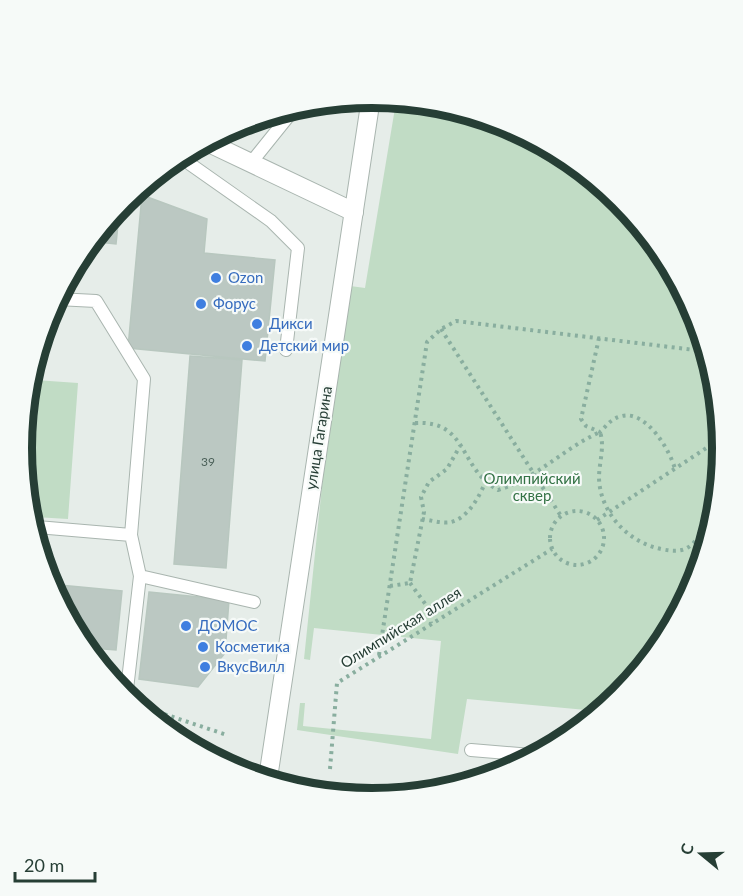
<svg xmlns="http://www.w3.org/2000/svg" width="743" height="896" font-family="Lato,sans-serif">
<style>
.green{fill:#c1dcc5}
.building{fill:#bbc8c2;stroke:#b8c7bf;stroke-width:1.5}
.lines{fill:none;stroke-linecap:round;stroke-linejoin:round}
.service-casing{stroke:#a9b5af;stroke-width:14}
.minor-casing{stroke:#a9b5af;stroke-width:20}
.tertiary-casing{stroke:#a9b5af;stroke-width:20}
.path{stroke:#89ae9f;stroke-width:4;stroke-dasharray:3 4.5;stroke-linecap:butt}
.service{stroke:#fff;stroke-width:12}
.minor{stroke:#fff;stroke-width:18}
.tertiary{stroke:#fff;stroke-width:18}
.shop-dot{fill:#3f7fe0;stroke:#f6faf8;stroke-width:2}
.labels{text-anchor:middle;stroke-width:4.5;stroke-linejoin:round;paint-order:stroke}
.number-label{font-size:12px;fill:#4b6058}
.shop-label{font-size:15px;fill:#366cbe;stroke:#f6faf8;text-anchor:start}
.street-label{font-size:15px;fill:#263e35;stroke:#f6faf8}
.park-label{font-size:15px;fill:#337245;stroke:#f6faf8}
.rim{fill:none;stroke:#263e35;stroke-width:8}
</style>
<rect width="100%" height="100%" fill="#e6ede9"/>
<!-- green -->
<path class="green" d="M 396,102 L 506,124 L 620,200 L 695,314 L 722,448 L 695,582 L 619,696 L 597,711 L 467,699 L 458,754 L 297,730 L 300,703 L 305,703 L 303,726 L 431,739 L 441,641 L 314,628 L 310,660 L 304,659 L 343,285 L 365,288 Z
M 35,380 L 78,383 L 68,519 L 35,517 L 21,448 Z"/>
<!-- building -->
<path class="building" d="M 142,195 L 207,219 L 204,253 L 275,260 L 265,361 L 128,348 Z
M 120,205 L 116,244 L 96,242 Z
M 190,356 L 242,360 L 226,568 L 174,564 Z
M 49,584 L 122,591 L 116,650 L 91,648 Z
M 149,592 L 229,600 L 225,653 L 198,687 L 139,679 Z"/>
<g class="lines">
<!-- service casing -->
<g class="service-casing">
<path id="service" d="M 188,157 L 190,164 L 271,221 L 298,248 L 286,350
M 250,164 L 291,113
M 57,299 L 96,301 L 144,379 L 131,535
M 37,527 L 131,535 L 140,576 L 254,602
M 126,698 L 140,576
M 471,750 L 531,755"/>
</g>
<!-- minor casing -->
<g class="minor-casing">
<path id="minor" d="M 209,143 L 354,212"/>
</g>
<!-- tertiary casing -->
<g class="tertiary-casing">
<path id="tertiary" d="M 268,778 L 371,98
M 341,793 L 384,796"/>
</g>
<!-- path -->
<path class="path" d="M 441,329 L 561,516
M 599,338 L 581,419 L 586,426 L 600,432 C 607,425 612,418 622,416 C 646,410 670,450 675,469
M 415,423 C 469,420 458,468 498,490 C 536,479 564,448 600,432 C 605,447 599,462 599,478 C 600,512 627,542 661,549 C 689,555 693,545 707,524
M550 538a27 27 0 1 1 54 0a27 27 0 1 1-54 0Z
M 422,519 C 430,520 443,524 451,522 C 468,518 479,497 485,483
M 597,520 L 720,439
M 410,583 L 429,609 L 431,623
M 390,586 L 410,583 L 424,512 L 421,497 L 429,482 L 447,469 L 460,446
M 379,655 L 427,342 L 441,329 L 456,321 L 703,351
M 143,707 L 227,735
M 330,769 L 337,683 L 552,549"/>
<!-- service -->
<use href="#service" class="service"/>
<!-- minor -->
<use href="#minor" class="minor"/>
<!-- tertiary -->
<use href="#tertiary" class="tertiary"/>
</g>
<!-- markers -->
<g class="shop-dot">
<circle cx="216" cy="278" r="6"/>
<circle cx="201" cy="304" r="6"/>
<circle cx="257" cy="324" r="6"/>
<circle cx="247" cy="346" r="6"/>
<circle cx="186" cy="626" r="6"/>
<circle cx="203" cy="647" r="6"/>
<circle cx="205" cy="667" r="6"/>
</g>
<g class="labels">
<!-- number labels -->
<g class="number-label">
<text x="208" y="466">39</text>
</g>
<!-- shop labels -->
<g class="shop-label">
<text x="228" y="283">Ozon</text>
<text x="213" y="309">Форус</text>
<text x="269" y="329">Дикси</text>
<text x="259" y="351">Детский мир</text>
<text x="198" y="631">ДОМОС</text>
<text x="215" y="652">Косметика</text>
<text x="217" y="672">ВкусВилл</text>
</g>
<!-- street labels -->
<g class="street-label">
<text transform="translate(319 438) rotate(-81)" y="5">улица Гагарина</text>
<text transform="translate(401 628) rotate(-32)" y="5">Олимпийская аллея</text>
</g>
<!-- park labels -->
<g class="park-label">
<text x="532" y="484">Олимпийский<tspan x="532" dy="17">сквер</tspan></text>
</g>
</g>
<!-- crop -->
<path d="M0 0H743V896H0ZM32 448a340 340 0 1 1 680 0a340 340 0 1 1-680 0Z" fill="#f6faf8" fill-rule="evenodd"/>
<path class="rim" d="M32 448a340 340 0 1 1 680 0a340 340 0 1 1-680 0Z"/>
<!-- north arrow -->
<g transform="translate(701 854) rotate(289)" stroke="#f6faf8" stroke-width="4.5" paint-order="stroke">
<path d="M0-4.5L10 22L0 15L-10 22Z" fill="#263e35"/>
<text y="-9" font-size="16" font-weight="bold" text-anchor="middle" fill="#263e35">С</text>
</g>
<!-- scale -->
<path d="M15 872v9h80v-9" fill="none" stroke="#263e35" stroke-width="3"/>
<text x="24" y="872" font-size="18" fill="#263e35" stroke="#f6faf8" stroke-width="4.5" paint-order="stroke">20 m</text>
</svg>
